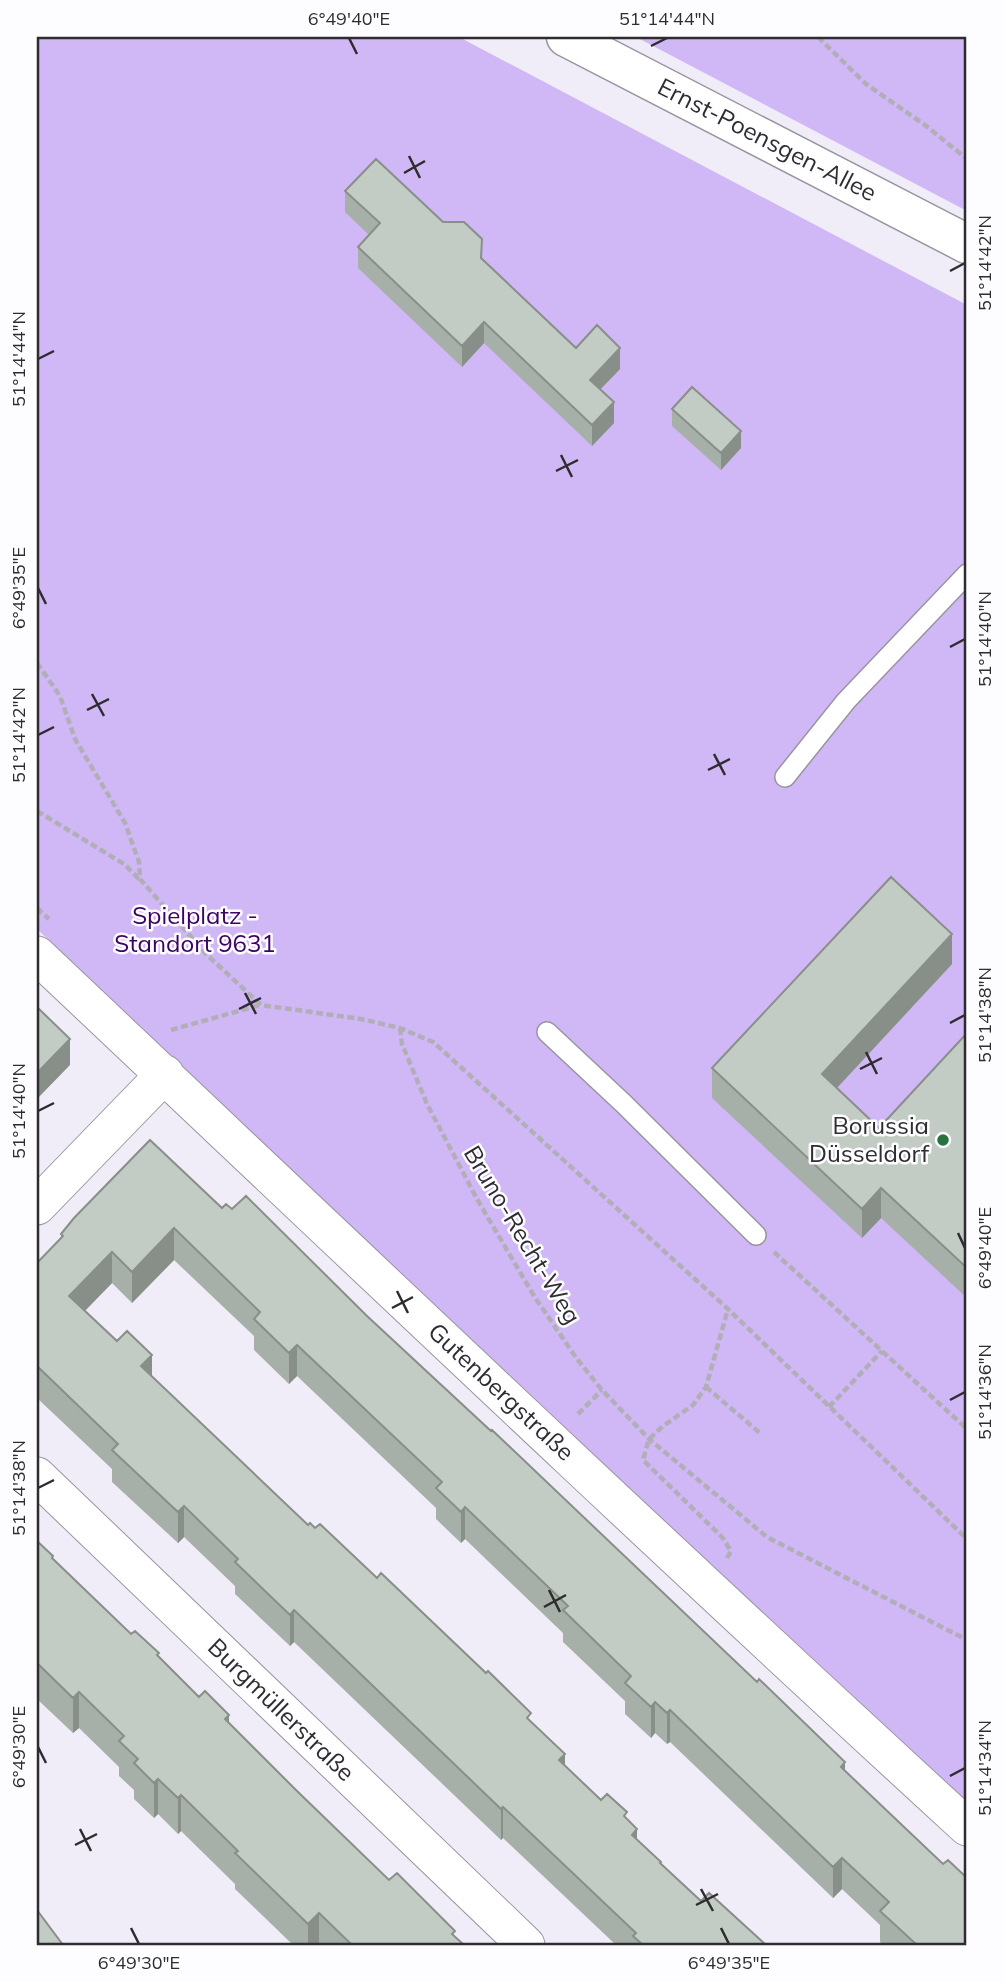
<svg xmlns="http://www.w3.org/2000/svg" width="1004" height="1982" font-family="Mulish,sans-serif">
<style>
.green{fill:#d0b7f5}
.lines{fill:none;stroke-linecap:round;stroke-linejoin:round}
.service-casing{stroke:#9995a0;stroke-width:22}
.minor-casing{stroke:#9995a0;stroke-width:39}
.tertiary-casing{stroke:#9995a0;stroke-width:41}
.path{stroke:#b2aeb7;stroke-width:4.5;stroke-dasharray:7 3.5;stroke-linecap:butt}
.service{stroke:#fff;stroke-width:19}
.minor{stroke:#fff;stroke-width:37}
.tertiary{stroke:#fff;stroke-width:38}
.wall{fill:#a7afa9}
.shaded-wall{fill:#888f89}
.building{fill:#c2ccc4;stroke:#888f89;stroke-width:2}
.ticks{fill:none;stroke:#2e2c30;stroke-width:2.5}
.poi-dot{fill:#28723f;stroke:#fdfcfe;stroke-width:2.5}
.labels{text-anchor:middle;stroke-width:5;stroke-linejoin:round;paint-order:stroke}
.street-label{font-size:24px;fill:#2e2c30;stroke:#fdfcfe}
.park-label{font-size:24px;fill:#3c0365;stroke:#fdfcfe}
.poi-label{font-size:24px;fill:#2e2c30;stroke:#fdfcfe;text-anchor:end}
.neatline{fill:none;stroke:#2e2c30;stroke-width:2.5}
.ticks-label{font-size:18px;text-anchor:middle;fill:#2e2c30}
</style>
<rect width="100%" height="100%" fill="#f1edf8"/>
<!-- green -->
<path class="green" d="M 37,37 L 459,37 L 967,305 L 967,1809 L 37,929 Z
M 636,37 L 967,37 L 967,211 Z"/>
<g class="lines">
<!-- service casing -->
<g class="service-casing">
<path id="service" d="M 785,777 L 846,701 L 967,574
M 547,1032 L 624,1104 L 756,1235"/>
</g>
<!-- minor casing -->
<g class="minor-casing">
<path id="minor" d="M 37,955 C 346,1247 654,1540 967,1827
M 37,1206 L 165,1074
M 37,1476 L 526,1945"/>
</g>
<!-- tertiary casing -->
<g class="tertiary-casing">
<path id="tertiary" d="M 566,37 L 967,244"/>
</g>
<!-- path -->
<path class="path" d="M 818,37 L 866,84 L 925,125 L 967,159
M 37,663 L 60,696 L 75,739 L 125,823 L 139,862 L 140,879 L 206,954 L 261,1005 L 361,1019 L 400,1028 L 433,1042 L 728,1309 L 967,1539
M 37,811 L 124,864 L 139,879
M 37,908 L 49,919
M 400,1028 L 402,1044 L 427,1104 L 477,1199 L 534,1296 L 577,1359 L 602,1390 L 649,1439 L 767,1537 L 967,1640
M 171,1030 L 260,1005
M 774,1252 L 967,1429
M 706,1387 L 760,1433
M 829,1407 L 882,1351
M 578,1414 L 602,1390
M 727,1558 L 731,1551 L 722,1537 L 643,1460 L 649,1439 L 663,1426 L 693,1405 L 706,1387 L 728,1309"/>
<!-- service -->
<use href="#service" class="service"/>
<!-- minor -->
<use href="#minor" class="minor"/>
<!-- tertiary -->
<use href="#tertiary" class="tertiary"/>
</g>
<!-- wall -->
<path class="wall" d="M 345,191 L 482,259 L 576,348 L 620,369 L 600,390 L 614,423 L 592,446 L 484,343 L 462,367 L 358,268 L 358,247 L 369,235 L 345,212 Z
M 672,409 L 741,448 L 721,470 L 672,426 Z
M 952,964 L 837,1088 L 879,1128 L 967,1033 L 967,1298 L 881,1218 L 862,1238 L 712,1098 L 712,1068 Z
M 222,1208 L 367,1316 L 845,1772 L 967,1945 L 883,1945 L 880,1942 L 880,1925 L 842,1889 L 833,1898 L 670,1742 L 667,1744 L 655,1733 L 651,1738 L 625,1714 L 625,1701 L 563,1642 L 563,1633 L 465,1539 L 461,1543 L 436,1519 L 436,1508 L 297,1376 L 289,1384 L 254,1350 L 254,1336 L 174,1260 L 132,1303 L 112,1283 L 85,1311 L 152,1377 L 308,1525 L 531,1722 L 565,1766 L 601,1800 L 627,1819 L 637,1840 L 661,1865 L 701,1901 L 766,1945 L 616,1945 L 503,1838 L 501,1840 L 294,1642 L 290,1646 L 235,1594 L 235,1586 L 184,1537 L 178,1543 L 112,1482 L 112,1469 L 37,1398 L 37,1263 L 61,1238 L 61,1234 Z
M 37,1541 L 53,1559 L 131,1634 L 159,1656 L 199,1697 L 229,1724 L 389,1880 L 464,1945 L 293,1945 L 235,1889 L 235,1884 L 181,1831 L 178,1834 L 158,1814 L 154,1818 L 134,1799 L 134,1790 L 119,1776 L 119,1767 L 79,1728 L 73,1733 L 37,1699 Z"/>
<!-- shaded-wall -->
<path class="shaded-wall" d="M 484,322 L 484,343 L 462,367 L 462,346 Z
M 620,348 L 620,369 L 590,400 L 590,380 Z
M 614,402 L 614,423 L 592,446 L 592,425 Z
M 741,431 L 741,448 L 721,470 L 721,453 Z
M 952,934 L 952,964 L 822,1104 L 822,1074 Z
M 70,1039 L 70,1065 L 37,1099 L 37,1073 Z
M 881,1188 L 881,1218 L 862,1238 L 862,1209 Z
M 174,1228 L 174,1260 L 132,1303 L 132,1272 Z
M 112,1252 L 112,1283 L 69,1327 L 69,1296 Z
M 297,1345 L 297,1376 L 289,1384 L 289,1353 Z
M 152,1355 L 152,1386 L 141,1366 Z
M 184,1506 L 184,1537 L 178,1543 L 178,1512 Z
M 465,1507 L 465,1539 L 461,1543 L 461,1512 Z
M 294,1610 L 294,1642 L 290,1646 L 290,1615 Z
M 79,1692 L 79,1728 L 73,1733 L 73,1698 Z
M 655,1702 L 655,1733 L 651,1738 L 651,1707 Z
M 670,1710 L 670,1742 L 667,1744 L 667,1713 Z
M 229,1715 L 229,1750 L 225,1719 Z
M 565,1754 L 565,1786 L 559,1760 Z
M 845,1762 L 845,1793 L 841,1767 Z
M 158,1779 L 158,1814 L 154,1818 L 154,1783 Z
M 181,1795 L 181,1831 L 178,1834 L 178,1798 Z
M 503,1807 L 503,1838 L 501,1840 L 501,1809 Z
M 637,1829 L 637,1860 L 632,1835 Z
M 842,1858 L 842,1889 L 833,1898 L 833,1867 Z
M 319,1913 L 319,1945 L 308,1945 L 308,1924 Z"/>
<!-- building -->
<path class="building" d="M 376,159 L 443,222 L 464,222 L 482,239 L 481,258 L 576,348 L 597,325 L 620,348 L 590,380 L 614,402 L 592,425 L 484,322 L 462,346 L 358,247 L 380,223 L 345,191 Z
M 692,387 L 741,431 L 721,453 L 672,409 Z
M 891,877 L 952,934 L 822,1074 L 879,1128 L 967,1033 L 967,1268 L 881,1188 L 862,1209 L 712,1068 Z
M 37,1007 L 70,1039 L 37,1073 Z
M 150,1140 L 222,1208 L 226,1204 L 232,1209 L 246,1196 L 367,1316 L 491,1431 L 492,1430 L 757,1682 L 759,1679 L 817,1735 L 845,1762 L 841,1767 L 903,1826 L 943,1864 L 948,1860 L 967,1878 L 967,1945 L 917,1945 L 880,1911 L 889,1902 L 842,1858 L 833,1867 L 670,1710 L 667,1713 L 655,1702 L 651,1707 L 625,1683 L 631,1676 L 563,1610 L 568,1606 L 465,1507 L 461,1512 L 436,1488 L 442,1482 L 297,1345 L 289,1353 L 254,1319 L 260,1312 L 174,1228 L 132,1272 L 112,1252 L 69,1296 L 117,1341 L 127,1331 L 152,1355 L 141,1366 L 308,1525 L 310,1523 L 315,1528 L 320,1524 L 377,1578 L 381,1573 L 486,1673 L 488,1671 L 531,1713 L 527,1718 L 565,1754 L 559,1760 L 601,1800 L 607,1794 L 627,1812 L 624,1816 L 637,1829 L 632,1835 L 661,1862 L 660,1863 L 701,1901 L 709,1893 L 766,1945 L 643,1945 L 633,1936 L 636,1933 L 503,1807 L 501,1809 L 294,1610 L 290,1615 L 235,1562 L 238,1559 L 184,1506 L 178,1512 L 112,1450 L 118,1444 L 37,1366 L 37,1263 L 63,1236 L 61,1234 L 74,1218 Z
M 37,1541 L 53,1556 L 52,1558 L 131,1634 L 135,1631 L 159,1653 L 157,1655 L 199,1697 L 205,1691 L 229,1715 L 225,1719 L 297,1791 L 389,1880 L 397,1873 L 455,1931 L 452,1934 L 464,1945 L 352,1945 L 319,1913 L 308,1924 L 235,1853 L 238,1851 L 181,1795 L 178,1798 L 158,1779 L 154,1783 L 134,1763 L 138,1759 L 119,1741 L 124,1736 L 79,1692 L 73,1698 L 37,1663 Z
M 37,1910 L 63,1945 L 37,1945 Z"/>
<!-- ticks -->
<path class="ticks" d="M 349,38 L 357,54M 651,46 L 667,38M 409,156 L 420,178M 404,173 L 425,161M 950,271 L 965,263M 38,359 L 54,351M 561,455 L 572,477M 556,471 L 578,460M 38,588 L 46,604M 950,647 L 965,639M 92,694 L 104,716M 87,710 L 109,699M 38,735 L 54,727M 714,754 L 725,775M 708,770 L 730,759M 245,993 L 256,1014M 239,1009 L 261,998M 950,1023 L 965,1015M 866,1052 L 877,1074M 860,1069 L 882,1058M 38,1111 L 54,1103M 958,1233 L 965,1248M 397,1291 L 408,1313M 392,1308 L 413,1297M 950,1400 L 965,1392M 38,1488 L 54,1480M 549,1590 L 560,1612M 544,1607 L 566,1595M 38,1747 L 46,1763M 950,1776 L 965,1768M 80,1829 L 91,1851M 75,1845 L 97,1834M 701,1889 L 713,1911M 696,1905 L 718,1894M 131,1928 L 139,1944M 721,1928 L 729,1944"/>
<!-- markers -->
<circle class="poi-dot" cx="943" cy="1140" r="7"/>
<g class="labels">
<!-- street labels -->
<g class="street-label">
<text transform="translate(767 140) rotate(27)" y="8">Ernst-Poensgen-Allee</text>
<text transform="translate(522 1235) rotate(59)" y="8">Bruno-Recht-Weg</text>
<text transform="translate(501 1392) rotate(43)" y="8">Gutenbergstraße</text>
<text transform="translate(281 1710) rotate(44)" y="8">Burgmüllerstraße</text>
</g>
<!-- park labels -->
<g class="park-label">
<text x="195" y="924">Spielplatz -<tspan x="195" dy="28">Standort 9631</tspan></text>
</g>
<!-- poi labels -->
<g class="poi-label">
<text x="929" y="1134">Borussia<tspan x="929" dy="28">Düsseldorf</tspan></text>
</g>
</g>
<!-- border -->
<rect width="1004" height="1982" fill="none" stroke="#fdfcfe" stroke-width="77"/>
<rect x="38" y="38" width="927" height="1906" class="neatline"/>
<g class="ticks-label">
<text x="349" y="25">6°49'40"E</text>
<text x="667" y="25">51°14'44"N</text>
<text transform="translate(985 263) rotate(-90)" y="6">51°14'42"N</text>
<text transform="translate(19 359) rotate(-90)" y="6">51°14'44"N</text>
<text transform="translate(19 588) rotate(-90)" y="6">6°49'35"E</text>
<text transform="translate(985 639) rotate(-90)" y="6">51°14'40"N</text>
<text transform="translate(19 735) rotate(-90)" y="6">51°14'42"N</text>
<text transform="translate(985 1015) rotate(-90)" y="6">51°14'38"N</text>
<text transform="translate(19 1111) rotate(-90)" y="6">51°14'40"N</text>
<text transform="translate(985 1248) rotate(-90)" y="6">6°49'40"E</text>
<text transform="translate(985 1392) rotate(-90)" y="6">51°14'36"N</text>
<text transform="translate(19 1488) rotate(-90)" y="6">51°14'38"N</text>
<text transform="translate(19 1747) rotate(-90)" y="6">6°49'30"E</text>
<text transform="translate(985 1768) rotate(-90)" y="6">51°14'34"N</text>
<text x="139" y="1969">6°49'30"E</text>
<text x="729" y="1969">6°49'35"E</text>
</g>
</svg>
